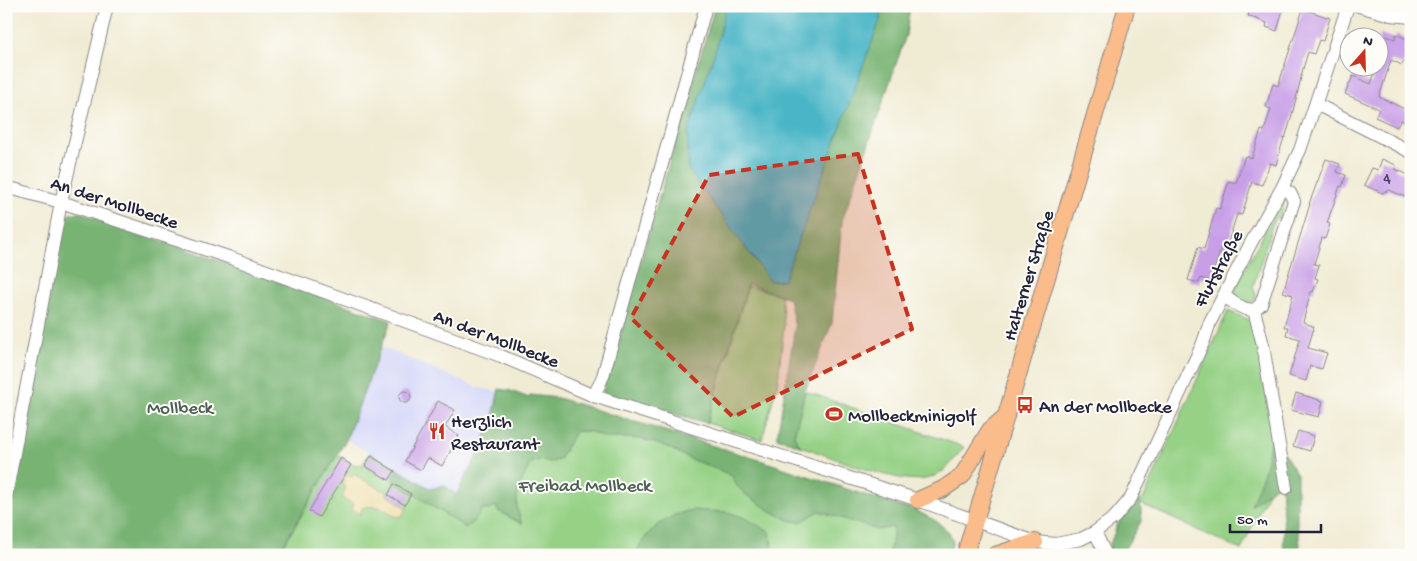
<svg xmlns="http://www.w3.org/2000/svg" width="1417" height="561" font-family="'Gochi Hand',sans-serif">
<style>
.built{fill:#d5d8f9}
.green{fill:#96d186;stroke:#5c7a60}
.forest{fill:#78b373;stroke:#4d6a57}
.sand{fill:#eeda9e;stroke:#887e6c}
.water{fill:#49b5c6;stroke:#366c80}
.building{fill:#c89fe7}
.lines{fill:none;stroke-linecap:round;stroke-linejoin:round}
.minor-casing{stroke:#898687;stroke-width:14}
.major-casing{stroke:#898687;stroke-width:18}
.minor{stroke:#fff;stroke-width:12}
.major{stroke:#f9bc8a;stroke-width:16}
.marked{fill:#c8321e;fill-opacity:0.2;stroke:#c8321e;stroke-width:4;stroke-dasharray:10 6;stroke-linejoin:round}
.labels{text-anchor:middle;stroke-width:4;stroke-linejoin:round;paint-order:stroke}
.number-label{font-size:16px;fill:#4c4166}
.street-label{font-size:19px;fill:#22223b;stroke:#fdfcf7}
.poi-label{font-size:19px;fill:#22223b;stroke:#fdfcf7;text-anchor:start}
.park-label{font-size:19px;fill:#4b5f55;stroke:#fdfcf7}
</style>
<rect width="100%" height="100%" fill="#fdfcf7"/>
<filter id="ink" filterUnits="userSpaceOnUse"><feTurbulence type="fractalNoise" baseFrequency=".02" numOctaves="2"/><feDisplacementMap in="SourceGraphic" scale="10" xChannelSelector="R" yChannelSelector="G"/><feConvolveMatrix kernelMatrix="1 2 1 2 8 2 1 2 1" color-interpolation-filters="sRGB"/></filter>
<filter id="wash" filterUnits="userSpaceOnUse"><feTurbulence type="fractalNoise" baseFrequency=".0096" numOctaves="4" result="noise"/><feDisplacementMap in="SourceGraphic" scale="20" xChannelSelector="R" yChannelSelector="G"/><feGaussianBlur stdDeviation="1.12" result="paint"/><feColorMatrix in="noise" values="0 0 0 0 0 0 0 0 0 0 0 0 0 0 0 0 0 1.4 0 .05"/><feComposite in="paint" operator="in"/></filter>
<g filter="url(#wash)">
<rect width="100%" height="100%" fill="#f0ebd3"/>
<!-- built -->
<path class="built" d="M 382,347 L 477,387 L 551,404 L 470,507 L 444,486 L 431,489 L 346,439 Z"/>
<!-- green -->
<path class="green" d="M 1282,200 L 1285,201 L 1279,220 L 1278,217 L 1274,220 L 1253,287 L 1256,295 L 1255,300 C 1249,305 1242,301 1237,296 L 1235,289 L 1236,285 Z
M 748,286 L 781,295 L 784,325 L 778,381 L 762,440 L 707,423 Z
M 1228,311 L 1255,322 L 1279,469 L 1241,550 L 1141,504 Z
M 805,391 L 964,447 C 954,459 946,473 930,478 C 900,487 831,456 800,446 L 794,436 Z
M 551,404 L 889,507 L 933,555 L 278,555 L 337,455 L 352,464 L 362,465 L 370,453 L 431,489 L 444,485 L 470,507 Z"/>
<!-- forest -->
<path class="forest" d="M 715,6 L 910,6 L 906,35 L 842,221 L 832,323 L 805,391 L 794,436 L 800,446 L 777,438 L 795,327 L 789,298 L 748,284 L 707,423 L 602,394 Z
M 71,213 L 82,213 L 391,321 L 346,440 L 277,555 L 6,555 L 6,523 L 64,219 Z
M 499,389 L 511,391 L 529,398 L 530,395 L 558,398 L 769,463 L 874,498 L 900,507 L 911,508 L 936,521 L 949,532 L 953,541 L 949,555 L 888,555 L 893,537 L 893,527 L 878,530 L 819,511 L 801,522 L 791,521 L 771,511 L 745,494 L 737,486 L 732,476 L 715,468 L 690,459 L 667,447 L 642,439 L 629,438 L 605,438 L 591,432 L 577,431 L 573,435 L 559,460 L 550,462 L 538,460 L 530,464 L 518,489 L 517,499 L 517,509 L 522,524 L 498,511 L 496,506 L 488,510 L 482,509 L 478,517 L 466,528 L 392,480 L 398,470 L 431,489 L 444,485 L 456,495 L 476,458 L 493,417 Z
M 1272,434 L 1297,474 L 1297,523 L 1300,544 L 1299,555 L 1283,555 L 1284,534 L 1281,481 L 1251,506 L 1265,469 Z
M 1139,491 L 1142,520 L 1121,555 L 1106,555 L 1117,526 Z
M 691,510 L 728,512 L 743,517 L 770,532 L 772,546 L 769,555 L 637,555 C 638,539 661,521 675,515 C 680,513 686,512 691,510 Z"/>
<!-- sand -->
<path class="sand" d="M 347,474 L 351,476 L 353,474 L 388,493 L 387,495 L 407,508 L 402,516 C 393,519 391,512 383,509 C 377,506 369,506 362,508 L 360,515 L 352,509 L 354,504 L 342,499 L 345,488 L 342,483 Z"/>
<!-- water -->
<path class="water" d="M 726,6 L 882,6 L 881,17 L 784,280 L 770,281 L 688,169 L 688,133 L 716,48 Z"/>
<g id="blocks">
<!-- building -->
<path class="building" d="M 1251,6 L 1284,6 L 1277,31 L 1266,27 L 1267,23 L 1248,16 Z
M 1303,9 L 1330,18 L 1323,41 L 1319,40 L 1314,54 L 1308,52 L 1302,72 L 1298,91 L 1289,126 L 1285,138 L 1284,137 L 1276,165 L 1270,163 L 1262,185 L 1252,182 L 1242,215 L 1237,214 L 1226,249 L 1221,248 L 1211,281 L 1201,278 L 1199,283 L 1188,280 L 1198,247 L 1204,249 L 1216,208 L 1220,209 L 1229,181 L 1236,183 L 1245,156 L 1252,158 L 1261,130 L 1264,131 L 1271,109 L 1266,107 L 1273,84 L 1278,86 Z
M 1380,34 L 1395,39 L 1396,34 L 1411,41 L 1411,63 L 1408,62 L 1407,63 L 1404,61 L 1402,65 L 1391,60 L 1379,97 L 1411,112 L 1411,125 L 1401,120 L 1397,127 L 1375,117 L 1379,109 L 1345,94 L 1353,76 L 1371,84 L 1376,69 L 1380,70 Z
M 1326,159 L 1340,164 L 1337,172 L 1346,175 L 1342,187 L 1340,186 L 1327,223 L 1330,224 L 1325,239 L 1322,238 L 1314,264 L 1319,265 L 1315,278 L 1318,279 L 1313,292 L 1311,291 L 1303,322 L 1314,327 L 1308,348 L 1327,353 L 1322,369 L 1310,366 L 1306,381 L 1289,376 L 1300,339 L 1286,335 L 1288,327 L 1284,327 L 1293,295 L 1283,292 L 1310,204 L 1309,204 Z
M 1382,159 L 1396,165 L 1395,169 L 1411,176 L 1411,199 L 1389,190 L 1382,193 L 1364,185 L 1372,168 L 1378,170 Z
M399 397a6 6 0 1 1 12 0a6 6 0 1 1-12 0Z
M 1296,393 L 1323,401 L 1319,417 L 1291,410 Z
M 438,401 L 455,410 L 445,427 L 459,436 L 442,466 L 428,458 L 421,470 L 405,461 Z
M 1298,431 L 1314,436 L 1310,451 L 1293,446 Z
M 371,456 L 395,471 L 389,480 L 365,466 Z
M 341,458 L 351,465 L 319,517 L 309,511 Z
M 394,484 L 411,494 L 405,505 L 388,495 Z"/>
</g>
</g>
<g filter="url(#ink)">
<use href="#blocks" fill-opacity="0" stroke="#898687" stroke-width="1"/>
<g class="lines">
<!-- minor casing -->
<g class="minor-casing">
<path id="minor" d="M 1359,6 L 1391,15 L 1411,17
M 1316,104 L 1411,152
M 6,187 L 61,202 L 231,258 L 501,356 L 594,396 L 918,500 L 1035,542 L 1056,544 L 1081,539 L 1095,532 L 1115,517 L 1131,498 L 1203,343 L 1210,322 L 1252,241 L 1282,188 L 1300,150 L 1348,6
M 1224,296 C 1234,303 1242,310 1254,310 L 1261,304 L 1294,201 L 1290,193 L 1282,188
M 1254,310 L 1263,345 L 1286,488
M 594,396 L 603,376 L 706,6
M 6,496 L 61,202 L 107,6
M 1095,532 L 1106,555"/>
</g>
<!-- major casing -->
<g class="major-casing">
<path id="major" d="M 918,500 L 943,489 L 962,476 L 990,430 L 1005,417
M 965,555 L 1127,6
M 995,555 L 1035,542"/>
</g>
<!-- minor -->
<use href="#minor" class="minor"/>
<!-- major -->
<use href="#major" class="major"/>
</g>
</g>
<!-- marked area -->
<path class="marked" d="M 858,154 L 912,329 L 733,417 L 631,318 L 709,175 Z"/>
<!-- icons -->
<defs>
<g id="bus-bare" transform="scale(1.35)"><path d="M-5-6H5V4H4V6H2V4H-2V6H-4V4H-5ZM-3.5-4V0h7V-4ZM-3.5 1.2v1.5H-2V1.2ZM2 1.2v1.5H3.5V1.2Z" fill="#c8321e" stroke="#fdfcf7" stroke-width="2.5" paint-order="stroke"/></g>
<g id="stadium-bare" transform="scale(1.35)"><path d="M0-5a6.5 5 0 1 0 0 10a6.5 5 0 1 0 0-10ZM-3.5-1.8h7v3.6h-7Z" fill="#c8321e" stroke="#fdfcf7" stroke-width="2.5" paint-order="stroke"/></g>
<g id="restaurant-bare" transform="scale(1.35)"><path d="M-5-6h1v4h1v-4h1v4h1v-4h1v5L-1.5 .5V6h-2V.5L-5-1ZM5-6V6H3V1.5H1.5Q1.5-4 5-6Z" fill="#c8321e" stroke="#fdfcf7" stroke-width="2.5" paint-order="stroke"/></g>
</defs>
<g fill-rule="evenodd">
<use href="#bus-bare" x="1025" y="405"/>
<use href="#stadium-bare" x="834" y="414"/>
<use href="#restaurant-bare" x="437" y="431"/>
</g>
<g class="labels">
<!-- number labels -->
<g class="number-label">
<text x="1387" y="183">4</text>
</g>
<!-- street labels -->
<g class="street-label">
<text transform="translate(115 201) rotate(18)" y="7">An der Mollbecke</text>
<text transform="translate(1217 268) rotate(-62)" y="7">Flutstraße</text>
<text transform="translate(1027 275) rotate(-73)" y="7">Halterner Straße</text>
<text transform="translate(497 337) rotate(21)" y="7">An der Mollbecke</text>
</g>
<!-- poi labels -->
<g class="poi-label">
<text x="1039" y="412">An der Mollbecke</text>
<text x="848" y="421">Mollbeckminigolf</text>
<text x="451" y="427">Herzlich<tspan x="451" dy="22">Restaurant</tspan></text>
</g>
<!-- park labels -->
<g class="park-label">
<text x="180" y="413">Mollbeck</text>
<text x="585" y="491">Freibad Mollbeck</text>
</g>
</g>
<!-- margin -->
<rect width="1417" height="561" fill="none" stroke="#fdfcf7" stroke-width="25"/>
<!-- north arrow -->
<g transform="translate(1364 52) rotate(20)"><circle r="24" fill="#fdfcf7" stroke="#a5a5ac"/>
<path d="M0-4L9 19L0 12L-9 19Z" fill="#c8321e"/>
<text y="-8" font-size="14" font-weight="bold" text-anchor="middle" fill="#22223b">N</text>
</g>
<!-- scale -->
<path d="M1230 524v8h91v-8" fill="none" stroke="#22223b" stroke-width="2.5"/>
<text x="1237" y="524" font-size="15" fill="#22223b" stroke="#fdfcf7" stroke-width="4" paint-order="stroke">50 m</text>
</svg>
